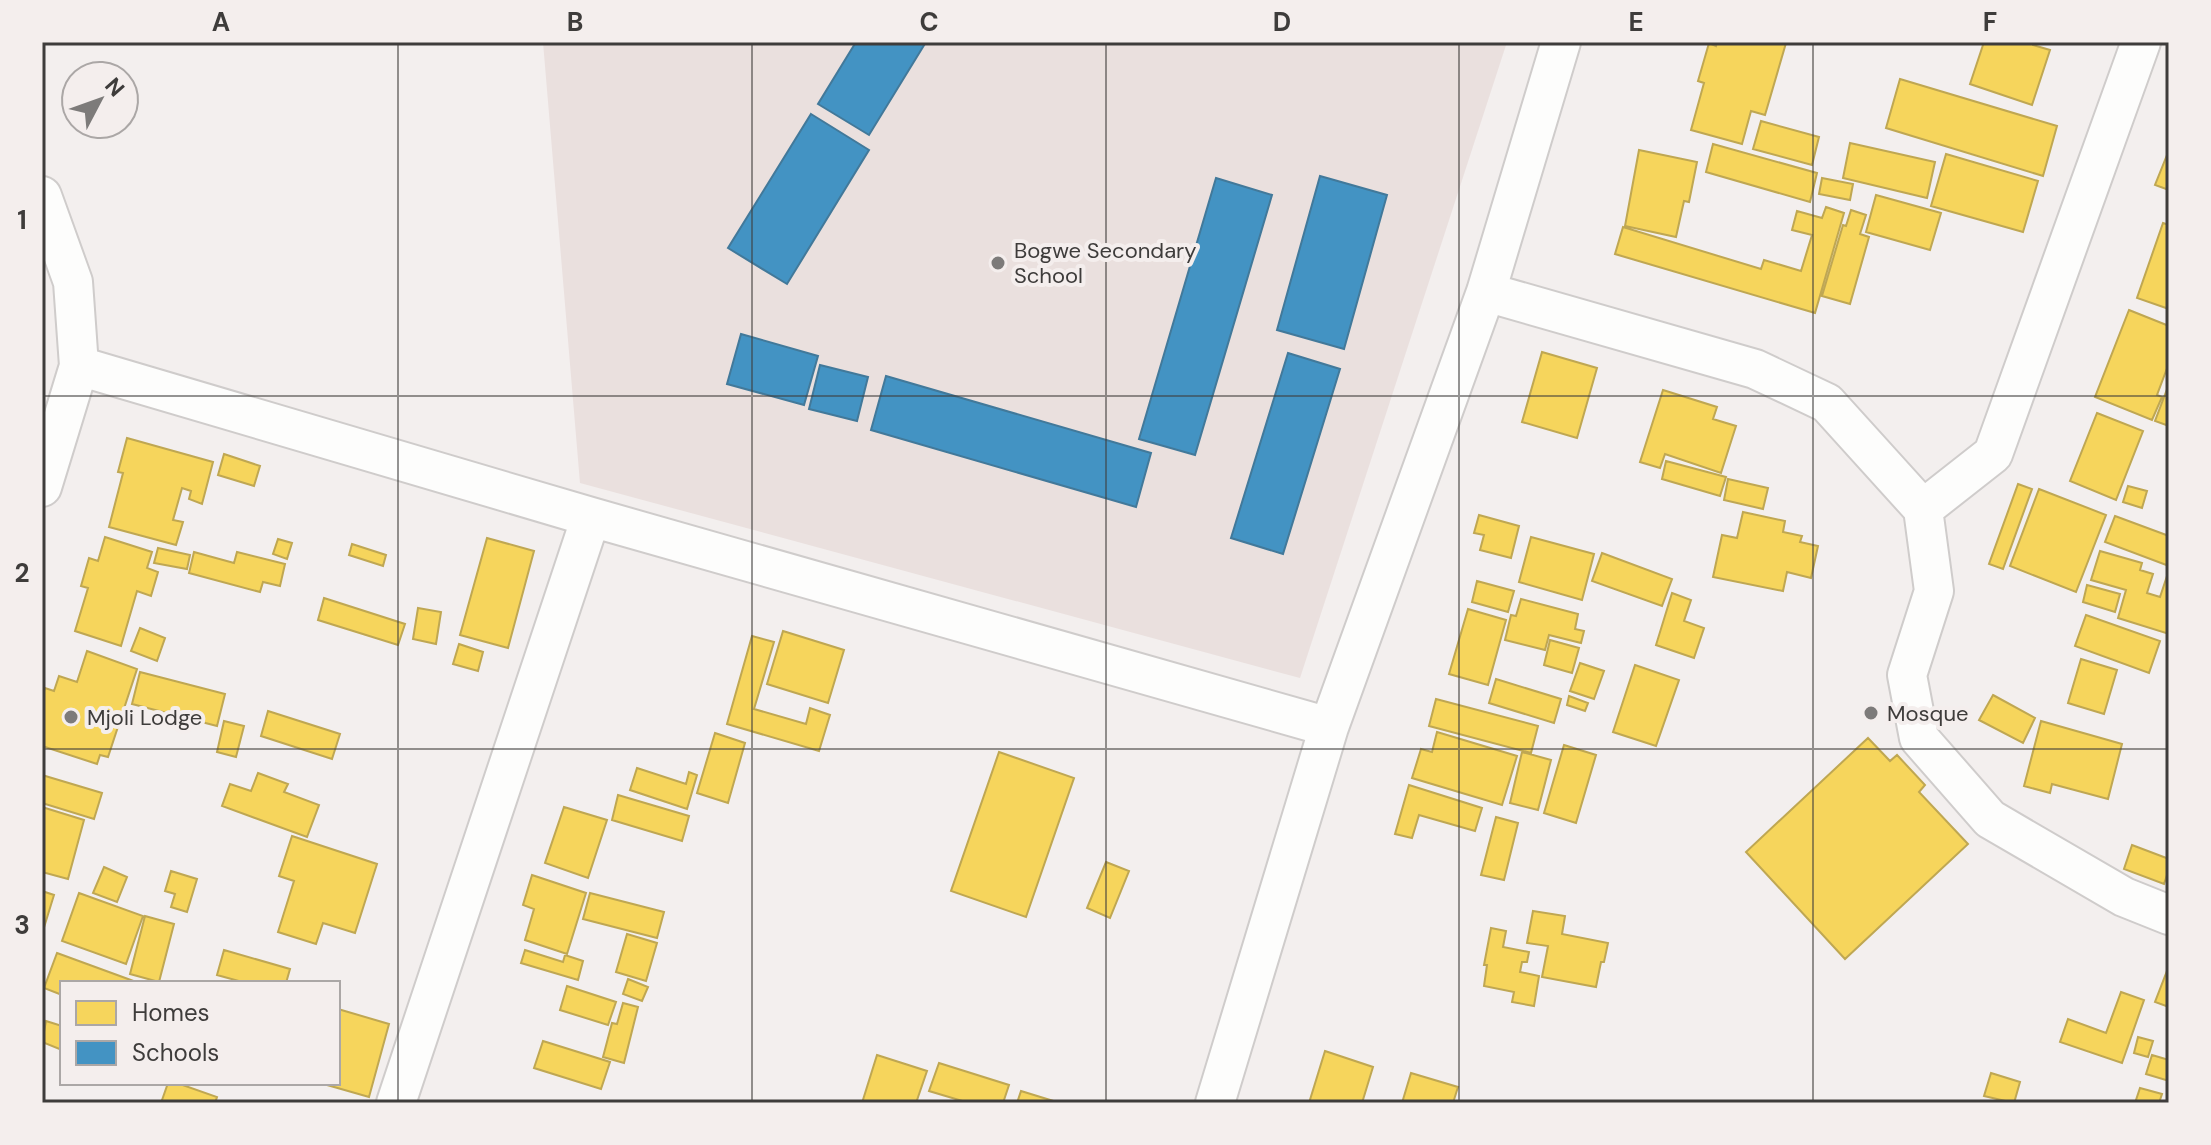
<svg xmlns="http://www.w3.org/2000/svg" width="2211" height="1145" font-family="'DM Sans',sans-serif">
<style>
.built{fill:#eae0de}
.homes{fill:#f6d55c;stroke:#bfa752;stroke-width:2}
.schools{fill:#4393c3;stroke:#42799a;stroke-width:2}
.lines{fill:none;stroke-linecap:round;stroke-linejoin:round}
.street-casing{stroke:#cfcccb;stroke-width:42}
.street{stroke:#fdfdfc;stroke-width:38}
.grid{fill:none;stroke:#3e3c3b;stroke-width:2;stroke-opacity:0.55}
.poi-dot{fill:#7d7b7a;stroke:#f4eeed;stroke-width:3}
.labels{text-anchor:middle;stroke-width:8;stroke-linejoin:round;paint-order:stroke}
.poi-label{font-size:22px;fill:#3e3c3b;stroke:#f4eeed;text-anchor:start}
.neatline{fill:none;stroke:#3e3c3b;stroke-width:3}
.grid-label{font-size:26px;text-anchor:middle;font-weight:bold;fill:#3e3c3b}
</style>
<rect width="100%" height="100%" fill="#f3efee"/>
<!-- built -->
<path class="built" d="M 543,42 L 1507,42 L 1300,678 L 580,483 Z"/>
<!-- homes -->
<path class="homes" d="M 1717,42 L 1786,43 L 1765,115 L 1751,111 L 1742,144 L 1691,130 L 1704,83 L 1698,81 L 1709,43 L 1716,46 Z
M 1984,42 L 2033,42 L 2033,45 L 2050,50 L 2032,105 L 1970,84 Z
M 1900,79 L 2057,126 L 2043,176 L 1886,128 Z
M 1761,121 L 1819,137 L 1812,165 L 1753,149 Z
M 1850,143 L 1935,162 L 1927,198 L 1843,178 Z
M 1713,144 L 1817,173 L 1810,202 L 1706,172 Z
M 1639,150 L 1697,162 L 1689,202 L 1684,201 L 1676,237 L 1625,226 Z
M 2169,150 L 2169,190 L 2155,185 Z
M 1946,154 L 2038,181 L 2023,232 L 1931,206 Z
M 1822,178 L 1853,184 L 1850,200 L 1819,194 Z
M 1876,195 L 1941,213 L 1930,250 L 1866,232 Z
M 1826,207 L 1844,213 L 1815,313 L 1615,254 L 1623,227 L 1761,269 L 1764,260 L 1801,271 L 1812,235 L 1792,230 L 1797,211 L 1822,218 Z
M 1851,210 L 1866,215 L 1860,234 L 1869,237 L 1850,304 L 1822,296 L 1843,225 L 1846,226 Z
M 2163,223 L 2169,225 L 2169,309 L 2137,298 Z
M 2129,310 L 2169,326 L 2169,363 L 2157,395 L 2162,397 L 2152,420 L 2095,397 Z
M 1542,352 L 1597,368 L 1577,438 L 1522,422 Z
M 2169,384 L 2169,426 L 2155,421 Z
M 1663,390 L 1717,407 L 1713,419 L 1736,426 L 1721,473 L 1665,454 L 1660,468 L 1640,462 Z
M 2097,413 L 2143,431 L 2116,500 L 2070,481 Z
M 127,438 L 213,462 L 202,504 L 189,499 L 191,491 L 182,488 L 173,520 L 183,522 L 176,545 L 109,527 L 123,473 L 118,472 Z
M 224,454 L 260,466 L 254,486 L 218,475 Z
M 1666,461 L 1726,477 L 1720,496 L 1662,479 Z
M 1728,479 L 1768,488 L 1763,509 L 1724,500 Z
M 2018,484 L 2032,489 L 2003,569 L 1989,564 Z
M 2128,486 L 2147,491 L 2142,508 L 2123,502 Z
M 2039,489 L 2106,515 L 2076,592 L 2010,566 Z
M 1743,512 L 1785,521 L 1783,532 L 1802,536 L 1800,542 L 1818,546 L 1811,578 L 1787,572 L 1783,591 L 1713,577 L 1722,535 L 1737,538 Z
M 1479,515 L 1519,526 L 1511,558 L 1480,550 L 1484,535 L 1474,533 Z
M 2115,516 L 2169,536 L 2169,566 L 2105,542 Z
M 105,537 L 152,552 L 147,568 L 158,572 L 151,596 L 137,591 L 121,646 L 75,631 L 88,588 L 81,586 L 89,558 L 98,561 Z
M 1531,537 L 1594,554 L 1582,600 L 1519,582 Z
M 487,538 L 534,551 L 508,648 L 460,635 Z
M 278,539 L 292,543 L 287,559 L 273,554 Z
M 352,544 L 386,555 L 383,566 L 349,555 Z
M 158,548 L 190,555 L 187,569 L 154,563 Z
M 2100,551 L 2142,563 L 2140,570 L 2153,574 L 2147,593 L 2160,597 L 2169,570 L 2169,634 L 2118,618 L 2126,590 L 2091,580 Z
M 194,552 L 234,563 L 237,552 L 285,564 L 280,586 L 263,582 L 260,592 L 189,573 Z
M 1602,553 L 1672,579 L 1662,606 L 1592,581 Z
M 1477,581 L 1514,591 L 1508,612 L 1472,602 Z
M 2087,585 L 2120,594 L 2115,612 L 2083,602 Z
M 1672,593 L 1691,600 L 1684,621 L 1704,628 L 1694,658 L 1656,645 Z
M 324,598 L 405,624 L 398,645 L 318,620 Z
M 1521,599 L 1578,614 L 1575,629 L 1584,631 L 1581,643 L 1549,635 L 1545,650 L 1505,640 L 1511,615 L 1516,616 Z
M 418,608 L 441,612 L 436,644 L 413,639 Z
M 1468,609 L 1506,620 L 1488,685 L 1449,674 Z
M 2086,615 L 2160,641 L 2149,673 L 2075,646 Z
M 140,628 L 165,638 L 157,661 L 131,651 Z
M 783,631 L 844,650 L 828,703 L 767,684 Z
M 752,636 L 774,642 L 754,709 L 806,724 L 810,708 L 830,715 L 819,751 L 727,724 Z
M 1550,640 L 1579,648 L 1572,673 L 1544,665 Z
M 459,644 L 483,652 L 478,671 L 453,664 Z
M 87,651 L 137,669 L 108,757 L 100,755 L 97,764 L 42,746 L 42,697 L 45,688 L 54,691 L 59,676 L 77,682 Z
M 2081,659 L 2117,670 L 2104,714 L 2068,703 Z
M 1580,663 L 1604,671 L 1594,699 L 1570,691 Z
M 1635,665 L 1679,680 L 1656,746 L 1613,732 Z
M 140,672 L 225,694 L 217,726 L 132,704 Z
M 1496,679 L 1561,699 L 1554,723 L 1489,703 Z
M 1993,695 L 2035,718 L 2023,743 L 1979,720 Z
M 1569,696 L 1588,703 L 1585,711 L 1567,705 Z
M 1436,699 L 1538,726 L 1531,753 L 1429,726 Z
M 268,711 L 340,734 L 332,759 L 261,736 Z
M 224,721 L 244,726 L 236,757 L 217,752 Z
M 2041,721 L 2122,744 L 2108,799 L 2052,784 L 2050,793 L 2024,786 Z
M 1437,732 L 1517,756 L 1502,805 L 1412,778 L 1421,749 L 1432,752 Z
M 715,733 L 745,743 L 728,803 L 697,793 Z
M 1868,738 L 1890,761 L 1897,755 L 1925,785 L 1919,792 L 1968,844 L 1845,959 L 1746,852 Z
M 1564,745 L 1596,755 L 1576,823 L 1544,813 Z
M 999,752 L 1074,778 L 1026,917 L 951,891 Z
M 1522,752 L 1551,760 L 1538,810 L 1510,803 Z
M 637,768 L 686,784 L 689,772 L 697,775 L 687,809 L 630,790 Z
M 258,773 L 288,784 L 284,792 L 319,805 L 307,837 L 222,806 L 230,784 L 251,791 Z
M 42,775 L 102,793 L 94,819 L 42,803 Z
M 1409,785 L 1482,808 L 1475,831 L 1419,815 L 1412,838 L 1395,834 Z
M 618,795 L 689,816 L 682,841 L 612,820 Z
M 42,807 L 84,820 L 68,879 L 42,872 Z
M 564,807 L 607,820 L 588,878 L 545,863 Z
M 1496,817 L 1518,823 L 1504,880 L 1481,875 Z
M 292,836 L 377,864 L 355,933 L 323,923 L 316,944 L 278,932 L 294,881 L 279,876 Z
M 2132,845 L 2169,859 L 2169,869 L 2164,884 L 2124,869 Z
M 1106,862 L 1129,871 L 1110,918 L 1087,908 Z
M 104,867 L 127,877 L 117,902 L 93,893 Z
M 171,871 L 197,879 L 187,912 L 171,907 L 175,894 L 165,891 Z
M 532,875 L 586,893 L 567,954 L 525,940 L 534,909 L 523,905 Z
M 42,891 L 54,895 L 42,934 Z
M 79,893 L 143,916 L 126,964 L 62,941 Z
M 590,893 L 664,912 L 657,938 L 583,919 Z
M 1533,911 L 1565,916 L 1562,934 L 1608,943 L 1604,962 L 1601,962 L 1596,987 L 1542,977 L 1548,946 L 1527,943 Z
M 145,916 L 174,924 L 159,982 L 130,974 Z
M 1491,928 L 1506,931 L 1503,947 L 1529,952 L 1527,962 L 1522,962 L 1520,972 L 1539,976 L 1534,1006 L 1512,1002 L 1514,992 L 1484,986 L 1487,965 L 1484,965 Z
M 627,934 L 657,943 L 646,981 L 616,972 Z
M 224,950 L 290,969 L 286,983 L 246,983 L 217,975 Z
M 525,950 L 563,962 L 565,955 L 583,961 L 578,980 L 521,963 Z
M 57,953 L 139,983 L 62,983 L 62,995 L 44,988 Z
M 2167,971 L 2169,972 L 2169,1007 L 2155,1002 Z
M 628,979 L 648,987 L 642,1001 L 623,994 Z
M 567,986 L 616,1002 L 608,1025 L 560,1010 Z
M 2121,992 L 2144,1000 L 2122,1063 L 2060,1042 L 2068,1019 L 2106,1033 Z
M 623,1003 L 638,1007 L 624,1063 L 603,1057 L 612,1023 L 617,1024 Z
M 338,1009 L 389,1024 L 369,1097 L 327,1085 L 338,1083 Z
M 46,1021 L 62,1026 L 62,1050 L 42,1042 Z
M 2138,1037 L 2153,1041 L 2148,1057 L 2134,1053 Z
M 543,1041 L 610,1062 L 601,1089 L 534,1068 Z
M 1325,1051 L 1373,1067 L 1362,1103 L 1309,1103 Z
M 877,1055 L 927,1071 L 916,1103 L 862,1103 Z
M 2152,1055 L 2169,1060 L 2169,1081 L 2146,1074 Z
M 939,1063 L 1009,1085 L 1003,1103 L 969,1103 L 929,1091 Z
M 1411,1073 L 1458,1087 L 1453,1103 L 1402,1103 Z
M 1991,1073 L 2020,1082 L 2014,1103 L 1984,1096 Z
M 168,1083 L 177,1083 L 217,1097 L 215,1103 L 161,1103 Z
M 2140,1088 L 2162,1094 L 2159,1103 L 2135,1103 Z
M 1021,1091 L 1060,1103 L 1017,1103 Z"/>
<!-- schools -->
<path class="schools" d="M 856,42 L 926,42 L 869,135 L 818,104 Z
M 811,114 L 869,150 L 787,284 L 728,248 Z
M 1320,176 L 1387,195 L 1344,349 L 1277,330 Z
M 1216,178 L 1272,195 L 1195,455 L 1139,439 Z
M 741,334 L 818,356 L 804,405 L 727,384 Z
M 1288,353 L 1340,369 L 1283,554 L 1231,538 Z
M 820,365 L 868,377 L 857,421 L 809,409 Z
M 886,376 L 1151,453 L 1136,507 L 871,430 Z"/>
<g class="lines">
<!-- street casing -->
<g class="street-casing">
<path id="street" d="M 42,196 L 73,282 L 79,366 L 42,487
M 1486,292 L 1755,369 L 1827,403 L 1923,509 L 1934,591 L 1907,675 L 1919,738 L 1990,819 L 2124,897 L 2169,915
M 79,366 L 591,517 L 1329,727
M 1923,509 L 1993,454 L 2141,42
M 396,1103 L 591,517
M 1215,1103 L 1329,727 L 1486,292 L 1561,42"/>
</g>
<!-- street -->
<use href="#street" class="street"/>
</g>
<!-- grid -->
<path class="grid" d="M 398,42 L 398,1103M 752,42 L 752,1103M 1106,42 L 1106,1103M 1459,42 L 1459,1103M 1813,42 L 1813,1103M 42,396 L 2169,396M 42,749 L 2169,749"/>
<!-- markers -->
<g class="poi-dot">
<circle cx="998" cy="263" r="8"/>
<circle cx="1871" cy="713" r="8"/>
<circle cx="71" cy="717" r="8"/>
</g>
<g class="labels">
<!-- poi labels -->
<g class="poi-label">
<text x="1014" y="258">Bogwe Secondary<tspan x="1014" dy="25">School</tspan></text>
<text x="1887" y="721">Mosque</text>
<text x="87" y="725">Mjoli Lodge</text>
</g>
</g>
<!-- border -->
<rect width="2211" height="1145" fill="none" stroke="#f4eeed" stroke-width="88"/>
<!-- legend -->
<rect x="60" y="981" width="280" height="104" fill="#f4eeed" stroke="#aba7a6" stroke-width="2"/>
<rect x="76" y="1001" width="40" height="24" fill="#f6d55c" stroke="#aba7a6" stroke-width="2"/>
<text x="132" y="1021" font-size="24" fill="#3e3c3b">Homes</text>
<rect x="76" y="1041" width="40" height="24" fill="#4393c3" stroke="#aba7a6" stroke-width="2"/>
<text x="132" y="1061" font-size="24" fill="#3e3c3b">Schools</text>
<!-- north arrow -->
<g transform="translate(100 100) rotate(49)"><circle r="38" fill="#f4eeed" stroke="#aba7a6" stroke-width="2"/>
<path d="M0-6L14 30L0 20L-14 30Z" fill="#7d7b7a"/>
<text y="-12" font-size="22" font-weight="bold" text-anchor="middle" fill="#3e3c3b">N</text>
</g>
<rect x="44" y="44" width="2123" height="1057" class="neatline"/>
<g class="grid-label">
<text x="221" y="31">A</text>
<text x="575" y="31">B</text>
<text x="929" y="31">C</text>
<text x="1282" y="31">D</text>
<text x="1636" y="31">E</text>
<text x="1990" y="31">F</text>
<text x="22" y="229">1</text>
<text x="22" y="582">2</text>
<text x="22" y="934">3</text>
</g>
</svg>
